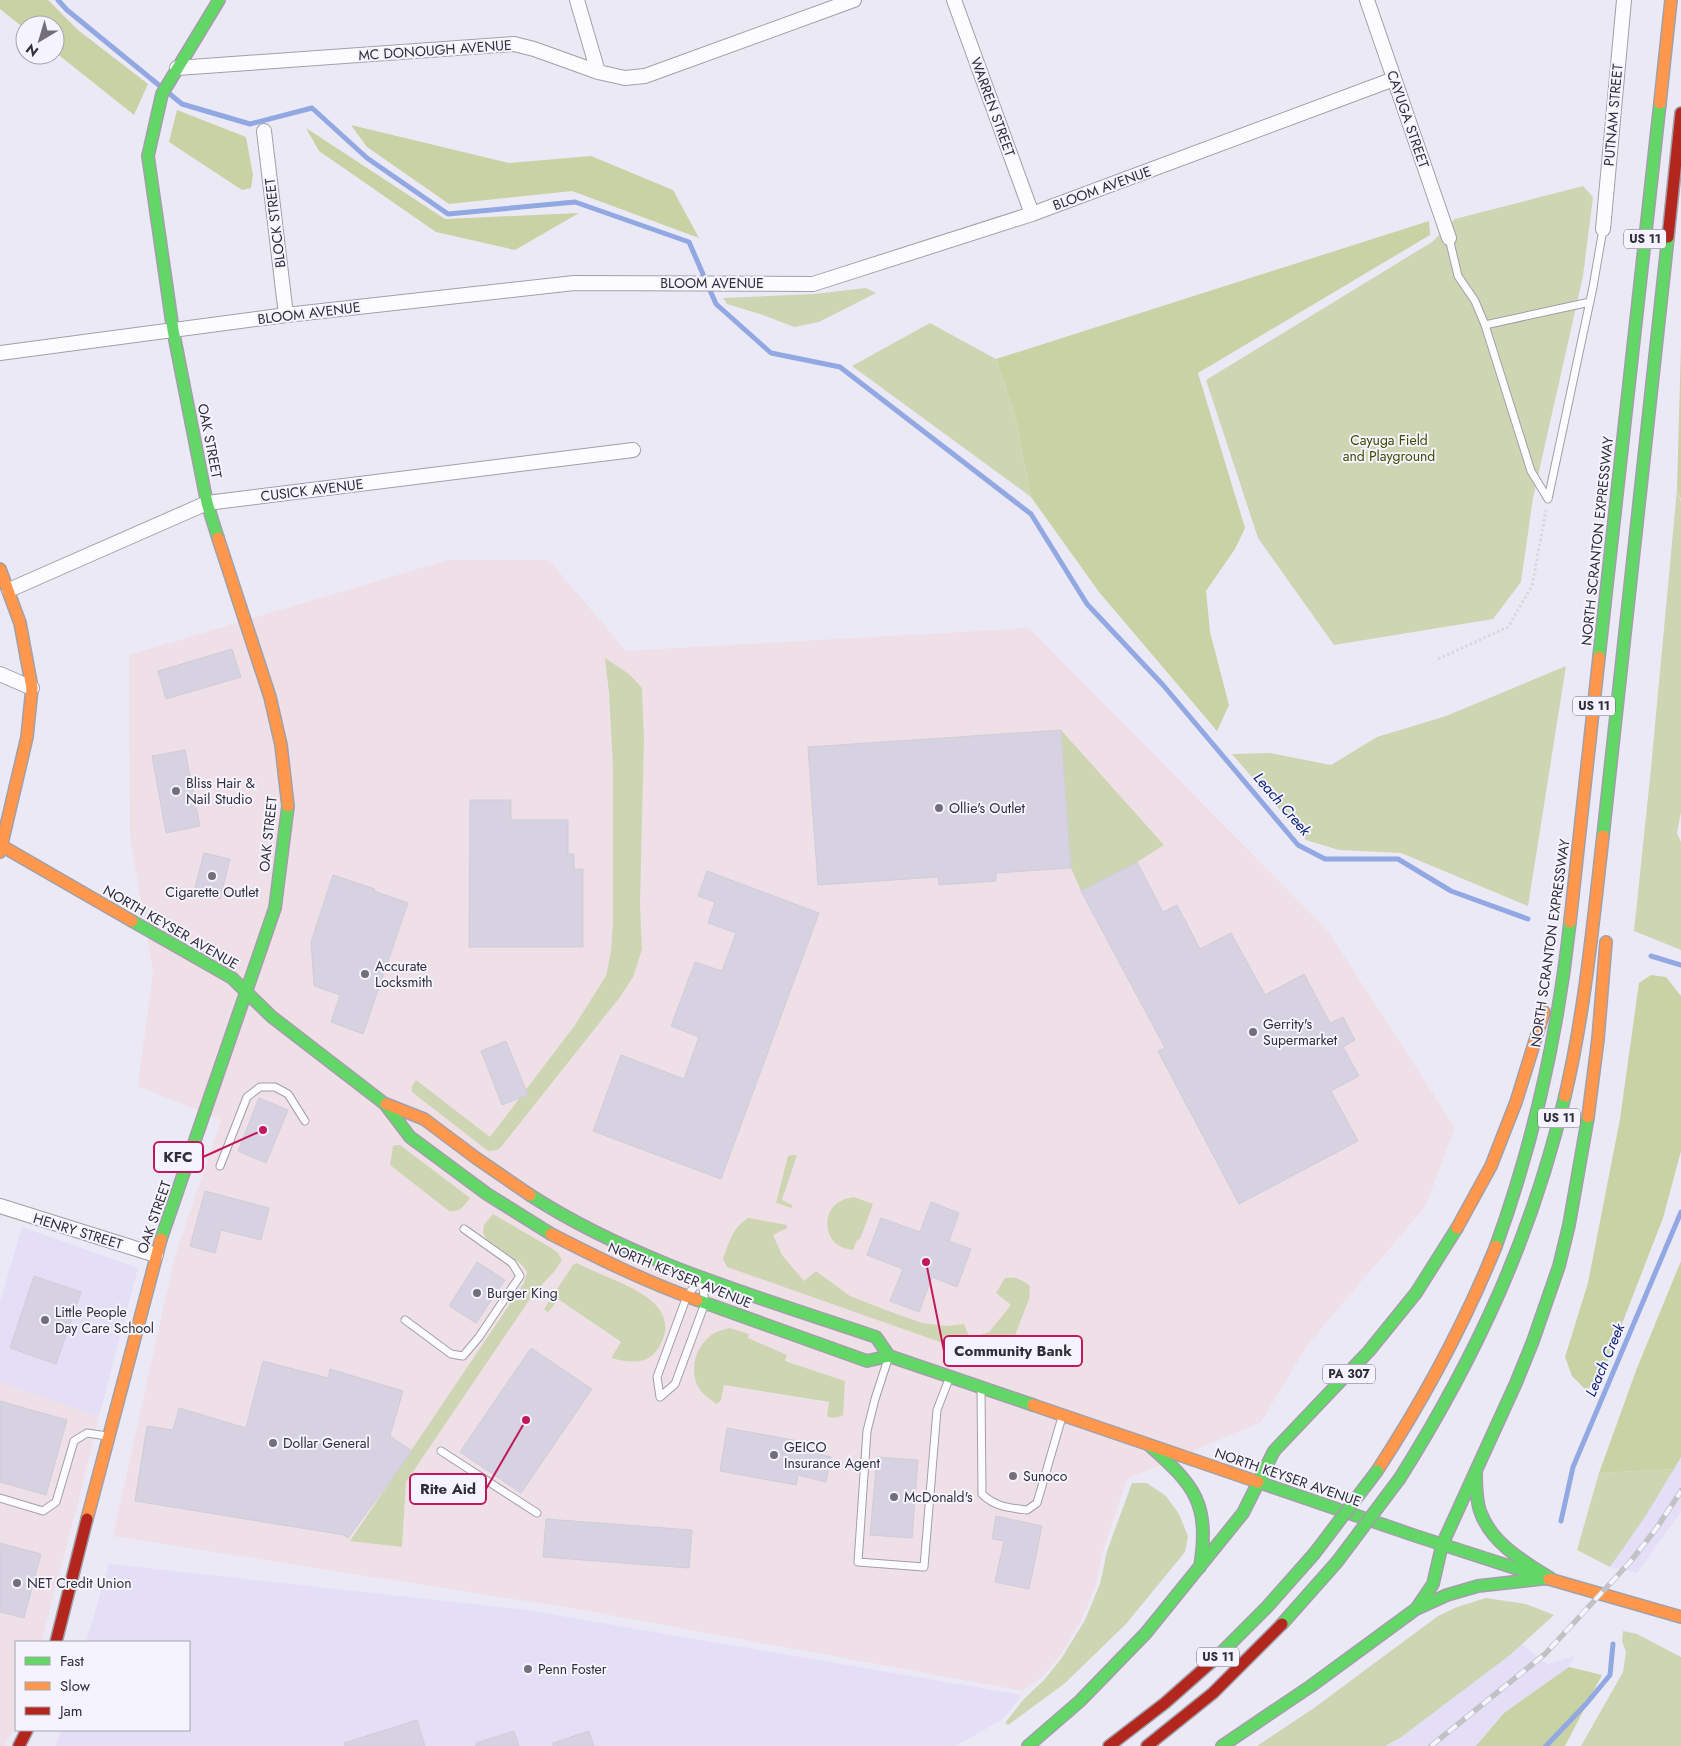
<svg xmlns="http://www.w3.org/2000/svg" width="1681" height="1746" font-family="Jost,sans-serif">
<style>
.commercial{fill:#efdfe6;fill-rule:evenodd}
.built{fill:#e4dff7}
.green{fill:#ced5b3}
.forest{fill:#c9d2a4}
.lines{fill:none;stroke-linecap:round;stroke-linejoin:round}
.stream{stroke:#91a8e2;stroke-width:5}
.building{fill:#d6d2e2;stroke:#cfcdd7}
.lane-casing{stroke:#a19fa8;stroke-width:9}
.street-casing{stroke:#a19fa8;stroke-width:16}
.fast-casing{stroke:#a19fa8;stroke-width:14}
.slow-casing{stroke:#a19fa8;stroke-width:14}
.jam-casing{stroke:#a19fa8;stroke-width:14}
.path{stroke:#d9d8dc;stroke-width:3;stroke-dasharray:2.5 2.5;stroke-linecap:butt}
.lane{stroke:#fcfcfe;stroke-width:7}
.street{stroke:#fcfcfe;stroke-width:14}
.fast{stroke:#63d668;stroke-width:11}
.slow{stroke:#ff974d;stroke-width:11}
.jam{stroke:#b3261e;stroke-width:11}
.rail-casing{stroke:#c2c2c6;stroke-width:5.5}
.rail{stroke:#f5f3fd;stroke-width:4;stroke-dasharray:11;stroke-linecap:butt}
.fast-bridge-casing{stroke:#a19fa8;stroke-width:14;stroke-linecap:butt}
.fast-bridge{stroke:#63d668;stroke-width:11}
.poi-dot{fill:#726f7a;stroke:#f5f3fd;stroke-width:2}
.labels{text-anchor:middle;stroke-width:4;stroke-linejoin:round;paint-order:stroke}
.shield{fill:#f5f3fd;stroke:#6b6973;stroke-width:1}
.shield-label{font-size:12px;font-weight:bold;fill:#302e38}
.street-label{font-size:14px;fill:#302e38;stroke:#f5f3fd}
.park-label{font-size:14px;fill:#3f4a00;stroke:#f5f3fd}
.poi-label{font-size:14px;fill:#302e38;stroke:#f5f3fd;text-anchor:start}
.water-label{font-size:15px;font-style:italic;fill:#061d76;stroke:#f5f3fd}
.leader{fill:none;stroke:#c2185b;stroke-width:2}
.callout-dot{fill:#c2185b;stroke:#f5f3fd;stroke-width:2}
.callout{fill:#f5f3fd;stroke:#c2185b;stroke-width:2}
.callout-label{font-size:15px;text-anchor:middle;font-weight:bold;fill:#302e38}
</style>
<rect width="100%" height="100%" fill="#ece9f6"/>
<!-- commercial -->
<path class="commercial" d="M 448,560 L 549,560 L 626,651 L 1029,628 L 1328,931 L 1455,1128 L 1425,1207 L 1308,1344 L 1261,1422 L 1127,1479 L 1103,1551 L 1096,1584 L 1081,1621 L 1059,1658 L 1041,1677 L 1023,1691 L 577,1609 L 113,1536 L 175,1256 L 221,1120 L 138,1086 L 153,972 L 130,837 L 129,655 ZM 606,658 L 642,688 L 644,738 L 640,905 L 642,949 L 620,997 L 501,1147 L 488,1151 L 416,1080 L 490,1138 L 575,1025 L 606,976 L 611,951 L 613,922 L 613,768 ZM 1061,731 L 1164,845 L 1081,891 L 1071,868 ZM 796,1155 L 782,1201 L 792,1208 L 776,1203 ZM 493,1214 L 558,1253 L 554,1272 L 534,1293 L 406,1482 L 402,1547 L 351,1540 L 524,1283 L 528,1272 L 521,1264 L 486,1239 ZM 787,1228 L 773,1234 L 782,1255 L 804,1281 L 816,1271 L 850,1296 L 922,1323 L 946,1326 L 964,1324 L 970,1338 L 973,1338 L 989,1332 L 1011,1305 L 991,1360 L 724,1259 L 731,1236 ZM 577,1263 L 591,1271 L 641,1361 L 611,1357 L 621,1343 L 558,1299 L 548,1313 L 544,1309 L 573,1265 ZM 749,1334 L 748,1338 L 787,1355 L 785,1361 L 845,1381 L 830,1403 L 723,1385 Z
M 0,1382 L 99,1417 L 77,1506 L 41,1642 L 16,1642 L 16,1726 L 4,1746 L 0,1746 Z"/>
<!-- built -->
<path class="built" d="M 22,1227 L 138,1268 L 99,1417 L 0,1382 L 0,1302 Z
M 1681,1457 L 1681,1512 L 1637,1573 L 1610,1567 L 1645,1517 Z
M 109,1564 L 520,1609 L 1022,1695 L 1003,1719 L 956,1746 L 56,1746 L 61,1730 L 189,1730 L 189,1642 L 86,1642 Z
M 1522,1644 L 1548,1664 L 1575,1656 L 1569,1667 L 1504,1713 L 1476,1746 L 1385,1746 L 1400,1738 Z"/>
<!-- green -->
<path class="green" d="M 1583,186 L 1593,197 L 1583,276 L 1533,498 L 1521,582 L 1493,619 L 1334,645 L 1258,538 L 1206,380 L 1432,242 L 1455,219 Z
M 866,288 L 876,293 L 819,322 L 794,327 L 763,315 L 727,304 L 723,298 L 814,294 Z
M 930,323 L 996,359 L 1015,415 L 1031,497 L 852,366 Z
M 1677,489 L 1681,502 L 1681,812 L 1677,833 L 1681,842 L 1681,950 L 1634,931 L 1651,768 Z
M 605,658 L 629,674 L 642,688 L 644,738 L 640,905 L 642,949 L 633,977 L 620,997 L 501,1147 L 497,1150 L 488,1151 L 412,1092 L 412,1086 L 416,1080 L 490,1137 L 575,1025 L 606,976 L 611,951 L 613,922 L 613,768 L 609,694 Z
M 1566,666 L 1528,906 L 1401,853 L 1339,850 L 1306,840 L 1232,754 L 1270,753 L 1331,765 L 1377,737 L 1446,716 Z
M 1061,730 L 1164,845 L 1137,862 L 1081,891 L 1071,868 Z
M 396,1145 L 400,1145 L 470,1198 C 463,1207 460,1212 449,1211 L 390,1165 L 393,1146 Z
M 792,1155 L 797,1155 L 782,1200 L 792,1205 L 792,1208 L 776,1203 L 788,1156 Z
M 854,1197 L 873,1204 L 860,1239 L 857,1240 L 853,1250 C 848,1249 843,1248 838,1245 C 822,1234 824,1207 843,1200 C 846,1198 851,1198 854,1197 Z
M 493,1214 L 553,1249 L 558,1253 L 562,1260 L 554,1272 L 534,1293 L 406,1482 L 402,1547 L 350,1541 L 524,1283 L 527,1272 L 521,1264 L 486,1239 L 483,1232 L 484,1225 Z
M 748,1218 L 787,1225 L 787,1228 L 773,1235 L 782,1255 L 804,1281 L 816,1271 L 850,1296 L 886,1310 L 922,1323 L 946,1326 L 964,1324 L 970,1338 L 989,1332 L 1011,1305 L 996,1293 L 1005,1278 C 1015,1276 1022,1280 1030,1286 L 1029,1299 L 1009,1351 L 1001,1358 L 991,1360 L 727,1267 L 723,1259 C 729,1243 732,1228 748,1218 Z
M 577,1263 C 608,1281 692,1298 657,1350 C 646,1366 626,1362 611,1358 L 621,1342 L 558,1299 L 548,1313 L 544,1309 L 573,1265 Z
M 729,1328 L 749,1334 L 748,1338 L 787,1355 L 785,1361 L 845,1381 L 843,1415 C 837,1418 832,1419 827,1416 L 829,1402 L 724,1385 L 721,1400 L 717,1404 C 709,1399 699,1392 696,1382 C 690,1364 698,1343 714,1333 C 719,1331 725,1329 729,1328 Z
M 1674,1469 L 1645,1517 L 1610,1567 L 1577,1550 L 1599,1473 Z
M 1132,1483 L 1147,1483 L 1166,1496 L 1179,1514 L 1188,1536 L 1185,1552 L 1126,1624 L 1064,1684 L 1008,1725 L 1005,1723 L 1023,1700 L 1044,1680 L 1061,1659 L 1085,1620 L 1100,1584 L 1107,1551 Z
M 1486,1598 L 1526,1604 L 1554,1615 L 1510,1655 L 1400,1738 L 1385,1746 L 1257,1746 L 1314,1708 L 1438,1616 L 1457,1607 Z
M 1623,1631 L 1637,1634 L 1681,1657 L 1681,1746 L 1581,1746 L 1623,1672 L 1626,1652 L 1622,1641 Z"/>
<!-- forest -->
<path class="forest" d="M 0,0 L 48,0 L 78,30 L 148,84 L 134,115 L 55,52 L 55,25 L 25,25 L 25,29 L 0,9 Z
M 177,110 L 246,137 L 253,175 L 251,188 L 242,190 L 169,142 Z
M 351,125 L 509,163 L 591,156 L 673,190 L 699,238 L 572,191 L 449,204 L 367,147 Z
M 306,128 L 445,219 L 579,213 L 515,250 L 436,232 L 319,151 Z
M 1429,221 L 1430,235 L 1198,373 L 1245,528 L 1235,549 L 1206,591 L 1210,632 L 1229,705 L 1217,731 L 1099,592 L 1031,497 L 1015,415 L 996,359 Z
M 1681,346 L 1681,500 L 1677,489 Z
M 1651,975 L 1666,977 L 1681,996 L 1681,1151 L 1663,1218 L 1601,1378 L 1586,1390 L 1572,1376 L 1565,1357 L 1588,1283 L 1620,1119 L 1639,983 Z
M 1681,1261 L 1681,1457 L 1674,1469 L 1599,1473 L 1637,1368 Z
M 1569,1667 L 1602,1675 L 1565,1746 L 1476,1746 L 1504,1713 Z"/>
<g class="lines">
<!-- stream -->
<path class="stream" d="M 58,0 L 67,10 L 182,104 L 250,124 L 312,108 L 367,158 L 448,214 L 575,202 L 689,242 L 716,304 L 771,353 L 840,367 L 1031,514 L 1087,604 L 1163,685 L 1298,845 L 1325,859 L 1398,859 L 1451,891 L 1528,919
M 1651,956 L 1681,965
M 1561,1521 L 1573,1467 L 1681,1212
M 1546,1746 L 1586,1704 L 1610,1675 L 1613,1644"/>
</g>
<!-- building -->
<path class="building" d="M 232,649 L 241,677 L 166,699 L 158,671 Z
M 1061,730 L 1071,868 L 996,873 L 996,881 L 939,885 L 938,877 L 818,885 L 808,747 Z
M 185,750 L 200,826 L 166,833 L 152,756 Z
M 470,800 L 511,800 L 511,820 L 568,820 L 568,854 L 574,854 L 574,869 L 583,869 L 583,947 L 469,947 Z
M 204,853 L 230,859 L 220,899 L 194,892 Z
M 1137,862 L 1163,912 L 1177,905 L 1200,949 L 1231,933 L 1265,995 L 1304,974 L 1330,1023 L 1343,1017 L 1355,1040 L 1343,1047 L 1359,1076 L 1331,1091 L 1358,1141 L 1239,1204 L 1158,1051 L 1165,1048 L 1081,891 Z
M 707,871 L 819,913 L 721,1179 L 593,1131 L 621,1055 L 684,1079 L 699,1037 L 671,1026 L 695,962 L 722,971 L 736,933 L 708,923 L 715,902 L 698,896 Z
M 333,875 L 375,889 L 374,891 L 408,903 L 363,1034 L 331,1022 L 340,995 L 314,986 L 311,942 Z
M 506,1041 L 528,1095 L 502,1105 L 481,1051 Z
M 259,1098 L 288,1110 L 266,1163 L 238,1151 Z
M 205,1191 L 269,1208 L 261,1240 L 221,1230 L 215,1253 L 190,1246 Z
M 931,1202 L 959,1213 L 949,1241 L 971,1249 L 957,1287 L 932,1277 L 919,1312 L 890,1301 L 903,1269 L 867,1255 L 881,1218 L 920,1232 Z
M 477,1262 L 505,1280 L 476,1323 L 449,1306 Z
M 34,1276 L 81,1292 L 56,1364 L 10,1348 Z
M 531,1348 L 592,1389 L 521,1493 L 460,1452 Z
M 263,1361 L 328,1378 L 330,1369 L 403,1391 L 390,1436 L 412,1451 L 348,1538 L 344,1535 L 135,1501 L 147,1426 L 173,1430 L 179,1408 L 246,1428 Z
M 0,1401 L 67,1420 L 46,1495 L 0,1482 Z
M 727,1428 L 804,1442 L 802,1450 L 831,1457 L 826,1482 L 798,1475 L 796,1485 L 720,1471 Z
M 877,1457 L 918,1460 L 912,1538 L 870,1535 Z
M 996,1516 L 1042,1526 L 1029,1589 L 995,1582 L 1004,1541 L 992,1539 Z
M 546,1519 L 692,1530 L 689,1568 L 543,1557 Z
M 0,1543 L 41,1554 L 24,1618 L 0,1612 Z
M 417,1720 L 425,1746 L 345,1746 L 344,1743 Z
M 514,1731 L 519,1746 L 476,1746 L 476,1743 Z
M 589,1731 L 594,1746 L 553,1746 L 553,1743 Z"/>
<g class="lines">
<!-- lane casing -->
<g class="lane-casing">
<path id="lane" d="M 1449,238 L 1458,276 L 1475,301 L 1485,325 L 1531,471 L 1548,499
M 1485,325 L 1590,302
M 1548,499 L 1593,287 L 1603,229
M 220,1166 L 247,1097 L 260,1087 L 275,1087 L 288,1094 L 305,1121
M 405,1320 L 451,1354 L 463,1356 L 479,1337 L 520,1276 L 512,1263 L 464,1229
M 888,1359 L 875,1399 L 867,1431 L 858,1562 L 924,1567 L 937,1410 L 949,1379
M 981,1388 L 982,1494 C 995,1507 1010,1508 1027,1510 L 1037,1503 L 1062,1417
M 660,1397 L 675,1384 L 705,1303 L 702,1281
M 660,1397 L 657,1377 L 687,1296 L 701,1278
M 441,1451 L 537,1513
M 0,1498 L 43,1511 L 56,1502 L 74,1441 L 87,1433 L 107,1436"/>
</g>
<!-- street casing -->
<g class="street-casing">
<path id="street" d="M 577,0 L 598,72
M 954,0 L 1032,214
M 1367,0 L 1449,238
M 177,68 L 514,44 L 534,49 L 598,72 L 625,78 L 645,76 L 854,0
M 264,131 L 286,315
M 1603,229 L 1624,0
M 0,353 L 286,315 L 574,283 L 813,284 L 1032,214 L 1394,79
M 9,590 L 207,503 L 633,450
M 0,674 L 32,688
M 0,1206 L 156,1255"/>
</g>
<!-- fast casing -->
<g class="fast-casing">
<path id="fast" d="M 218,538 L 207,503 L 173,330 L 148,156 L 162,94 L 219,0
M 1599,657 L 1660,103
M 1603,836 L 1668,237
M 132,921 L 232,978 L 272,1017 L 385,1104 L 410,1137 L 487,1194 L 551,1234
M 530,1195 C 635,1263 759,1297 876,1337 L 889,1356
M 161,1239 L 275,908 L 288,806
M 1496,1246 C 1534,1141 1558,1033 1570,922
M 697,1300 L 867,1361 L 889,1356 L 1033,1405
M 1149,1445 C 1195,1486 1210,1503 1200,1567
M 1476,1472 C 1476,1485 1476,1499 1480,1511 C 1491,1543 1523,1561 1550,1578
M 1400,1478 C 1476,1357 1532,1236 1565,1096
M 1258,1482 L 1416,1536 L 1549,1579
M 1416,1609 L 1433,1584 L 1442,1545 L 1516,1383 L 1533,1341 L 1559,1266 L 1569,1225 L 1588,1117
M 1282,1624 L 1337,1562
M 1216,1658 L 1267,1607 L 1314,1554
M 1028,1746 L 1080,1701 L 1146,1633 L 1243,1513 L 1274,1451 L 1369,1351 L 1416,1293 L 1457,1228
M 1222,1746 L 1311,1686 L 1416,1609 L 1447,1595 L 1478,1586 L 1550,1578"/>
</g>
<!-- slow casing -->
<g class="slow-casing">
<path id="slow" d="M 1660,103 L 1671,0
M 218,538 L 270,697 L 281,745 L 288,806
M 0,569 L 20,623 L 32,688 L 27,737 L 0,852
M 2,846 L 132,921
M 1570,922 L 1599,657
M 1565,1096 C 1585,1011 1593,923 1603,836
M 386,1104 L 424,1119 L 476,1158 L 530,1195
M 1588,1117 L 1598,1039 L 1606,942
M 1457,1228 L 1491,1166 L 1516,1102 L 1544,1012
M 551,1234 C 598,1258 646,1282 697,1300
M 1033,1405 L 1258,1482
M 1377,1471 C 1424,1399 1464,1325 1496,1246
M 87,1519 L 161,1239
M 1549,1579 L 1681,1617"/>
</g>
<!-- jam casing -->
<g class="jam-casing">
<path id="jam" d="M 1668,237 L 1681,113
M 56,1642 L 87,1519
M 19,1746 L 27,1730
M 1109,1746 L 1165,1703 L 1216,1658
M 1147,1746 L 1213,1693 L 1282,1624"/>
</g>
<!-- path -->
<path class="path" d="M 1438,659 L 1508,627 L 1532,586 L 1546,510"/>
<!-- lane -->
<use href="#lane" class="lane"/>
<!-- street -->
<use href="#street" class="street"/>
<!-- fast -->
<use href="#fast" class="fast"/>
<!-- slow -->
<use href="#slow" class="slow"/>
<!-- jam -->
<use href="#jam" class="jam"/>
<!-- rail casing -->
<g class="rail-casing">
<path id="rail" d="M 1431,1746 L 1545,1654 L 1630,1562 L 1656,1529 L 1681,1491"/>
</g>
<!-- rail -->
<use href="#rail" class="rail"/>
<!-- fast-bridge casing -->
<g class="fast-bridge-casing">
<path id="fast-bridge" d="M 1314,1554 L 1377,1471
M 1337,1562 L 1400,1478"/>
</g>
<!-- fast-bridge -->
<use href="#fast-bridge" class="fast-bridge"/>
</g>
<!-- markers -->
<g class="poi-dot">
<circle cx="176" cy="791" r="5"/>
<circle cx="939" cy="808" r="5"/>
<circle cx="212" cy="876" r="5"/>
<circle cx="365" cy="974" r="5"/>
<circle cx="1253" cy="1032" r="5"/>
<circle cx="477" cy="1293" r="5"/>
<circle cx="45" cy="1320" r="5"/>
<circle cx="273" cy="1443" r="5"/>
<circle cx="774" cy="1455" r="5"/>
<circle cx="1013" cy="1476" r="5"/>
<circle cx="894" cy="1497" r="5"/>
<circle cx="17" cy="1583" r="5"/>
<circle cx="528" cy="1669" r="5"/>
</g>
<g class="labels">
<!-- shield labels -->
<g class="shield">
<rect x="1624" y="229.5" width="42" height="19" rx="4"/>
<rect x="1573" y="696.5" width="42" height="19" rx="4"/>
<rect x="1538" y="1108.5" width="42" height="19" rx="4"/>
<rect x="1323" y="1364.5" width="52" height="19" rx="4"/>
<rect x="1197" y="1647.5" width="42" height="19" rx="4"/>
</g>
<g class="shield-label">
<text x="1645" y="243">US 11</text>
<text x="1594" y="710">US 11</text>
<text x="1559" y="1122">US 11</text>
<text x="1349" y="1378">PA 307</text>
<text x="1218" y="1661">US 11</text>
</g>
<!-- street labels -->
<g class="street-label">
<text transform="translate(435 50) rotate(-4)" y="5">MC DONOUGH AVENUE</text>
<text transform="translate(993 107) rotate(70)" y="5">WARREN STREET</text>
<text transform="translate(1613 115) rotate(-85)" y="5">PUTNAM STREET</text>
<text transform="translate(1408 119) rotate(71)" y="5">CAYUGA STREET</text>
<text transform="translate(1102 188) rotate(-20)" y="5">BLOOM AVENUE</text>
<text transform="translate(275 223) rotate(-97)" y="5">BLOCK STREET</text>
<text x="712" y="288">BLOOM AVENUE</text>
<text transform="translate(309 313) rotate(-7)" y="5">BLOOM AVENUE</text>
<text transform="translate(210 441) rotate(79)" y="5">OAK STREET</text>
<text transform="translate(312 490) rotate(-7)" y="5">CUSICK AVENUE</text>
<text transform="translate(1597 541) rotate(-84)" y="5">NORTH SCRANTON EXPRESSWAY</text>
<text transform="translate(268 834) rotate(-84)" y="5">OAK STREET</text>
<text transform="translate(171 927) rotate(30)" y="5">NORTH KEYSER AVENUE</text>
<text transform="translate(1550 943) rotate(-82)" y="5">NORTH SCRANTON EXPRESSWAY</text>
<text transform="translate(154 1217) rotate(-71)" y="5">OAK STREET</text>
<text transform="translate(78 1231) rotate(17)" y="5">HENRY STREET</text>
<text transform="translate(680 1275) rotate(22)" y="5">NORTH KEYSER AVENUE</text>
<text transform="translate(1288 1477) rotate(19)" y="5">NORTH KEYSER AVENUE</text>
</g>
<!-- park labels -->
<g class="park-label">
<text x="1389" y="445">Cayuga Field<tspan x="1389" dy="16">and Playground</tspan></text>
</g>
<!-- poi labels -->
<g class="poi-label">
<text x="186" y="788">Bliss Hair &amp;<tspan x="186" dy="16">Nail Studio</tspan></text>
<text x="949" y="813">Ollie's Outlet</text>
<text x="212" y="897" text-anchor="middle">Cigarette Outlet</text>
<text x="375" y="971">Accurate<tspan x="375" dy="16">Locksmith</tspan></text>
<text x="1263" y="1029">Gerrity's<tspan x="1263" dy="16">Supermarket</tspan></text>
<text x="487" y="1298">Burger King</text>
<text x="55" y="1317">Little People<tspan x="55" dy="16">Day Care School</tspan></text>
<text x="283" y="1448">Dollar General</text>
<text x="784" y="1452">GEICO<tspan x="784" dy="16">Insurance Agent</tspan></text>
<text x="1023" y="1481">Sunoco</text>
<text x="904" y="1502">McDonald's</text>
<text x="27" y="1588">NET Credit Union</text>
<text x="538" y="1674">Penn Foster</text>
</g>
<!-- water labels -->
<g class="water-label">
<text transform="translate(1282 804) rotate(49)" y="5">Leach Creek</text>
<text transform="translate(1605 1360) rotate(-67)" y="5">Leach Creek</text>
</g>
</g>
<!-- callouts -->
<path class="leader" d="M263 1130L203 1157M926 1262L944 1351M526 1420L486 1489"/>
<g class="callout-dot">
<circle cx="263" cy="1130" r="5"/>
<circle cx="926" cy="1262" r="5"/>
<circle cx="526" cy="1420" r="5"/>
</g>
<g class="callout">
<rect x="154" y="1142" width="49" height="30" rx="5"/>
<rect x="944" y="1336" width="138" height="30" rx="5"/>
<rect x="410" y="1474" width="76" height="30" rx="5"/>
</g>
<g class="callout-label">
<text x="178" y="1162">KFC</text>
<text x="1013" y="1356">Community Bank</text>
<text x="448" y="1494">Rite Aid</text>
</g>
<!-- legend -->
<rect x="15" y="1641" width="175" height="90" fill="#f5f3fd" stroke="#a6a4ae"/>
<rect x="25" y="1657" width="25" height="8" fill="#63d668" stroke="#a6a4ae"/>
<text x="60" y="1666" font-size="15" fill="#302e38">Fast</text>
<rect x="25" y="1682" width="25" height="8" fill="#ff974d" stroke="#a6a4ae"/>
<text x="60" y="1691" font-size="15" fill="#302e38">Slow</text>
<rect x="25" y="1707" width="25" height="8" fill="#b3261e" stroke="#a6a4ae"/>
<text x="60" y="1716" font-size="15" fill="#302e38">Jam</text>
<!-- north arrow -->
<g transform="translate(40 40) rotate(218)"><circle r="24" fill="#f5f3fd" stroke="#a6a4ae"/>
<path d="M0-4L9 19L0 12L-9 19Z" fill="#726f7a"/>
<text y="-8" font-size="14" font-weight="bold" text-anchor="middle" fill="#302e38">N</text>
</g>
</svg>
